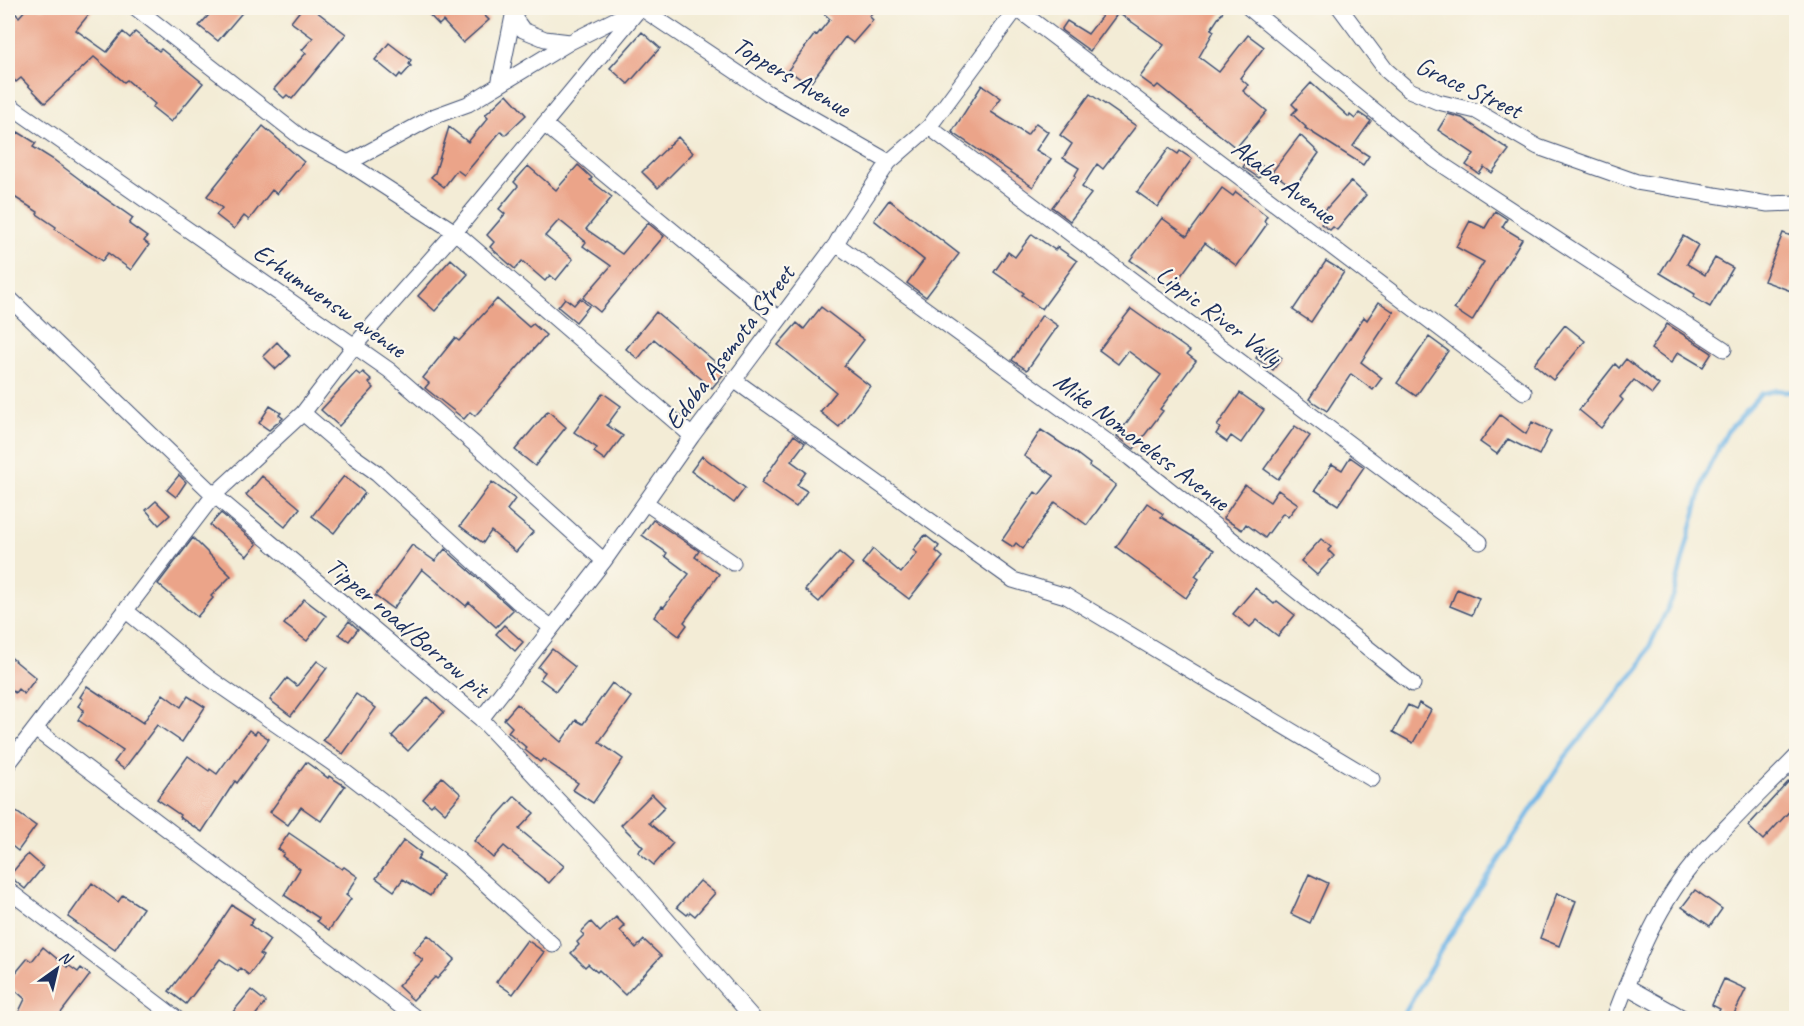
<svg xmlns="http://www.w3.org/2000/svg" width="1804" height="1026" font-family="Caveat,sans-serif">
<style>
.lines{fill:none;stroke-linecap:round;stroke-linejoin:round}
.stream{stroke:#70b5e6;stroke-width:4.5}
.building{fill:#eba489}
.street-casing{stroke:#3b4b70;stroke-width:17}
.street{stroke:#fff;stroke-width:15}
.labels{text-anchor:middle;stroke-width:4.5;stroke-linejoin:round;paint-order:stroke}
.street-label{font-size:26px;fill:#1b2f5e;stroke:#fbf7ec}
</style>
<rect width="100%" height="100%" fill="#fbf7ec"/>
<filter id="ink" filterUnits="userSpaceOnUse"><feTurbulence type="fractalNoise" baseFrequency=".0167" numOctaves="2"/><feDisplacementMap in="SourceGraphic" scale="12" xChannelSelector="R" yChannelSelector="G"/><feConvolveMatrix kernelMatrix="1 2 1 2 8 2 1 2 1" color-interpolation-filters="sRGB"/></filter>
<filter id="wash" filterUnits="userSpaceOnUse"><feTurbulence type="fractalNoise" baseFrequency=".008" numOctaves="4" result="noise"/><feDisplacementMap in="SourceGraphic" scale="24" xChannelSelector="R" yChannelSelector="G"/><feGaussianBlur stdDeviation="1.35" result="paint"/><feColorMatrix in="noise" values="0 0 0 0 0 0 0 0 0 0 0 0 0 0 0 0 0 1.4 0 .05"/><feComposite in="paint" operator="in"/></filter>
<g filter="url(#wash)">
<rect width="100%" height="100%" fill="#f3ecd6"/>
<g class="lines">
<!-- stream -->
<path class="stream" d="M 1402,1018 L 1441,950 L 1565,757 L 1640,666 L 1673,597 L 1705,475 L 1727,432 L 1761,394 L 1777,390 L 1796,393"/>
</g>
<g id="blocks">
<!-- building -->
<path class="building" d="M 27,8 L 94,8 L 76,30 L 107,52 L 123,32 L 130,38 L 135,32 L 159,51 L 161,49 L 203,83 L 171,122 L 152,107 L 155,104 L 127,80 L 124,82 L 94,57 L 45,103 L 21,78 L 16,82 L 8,73 L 8,18 L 16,14 L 19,17 Z
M 215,8 L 246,8 L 218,41 L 199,26 Z
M 302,8 L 312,8 L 346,34 L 292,99 L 287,95 L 284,98 L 274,89 L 306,53 L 302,50 L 313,38 L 291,22 Z
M 423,8 L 477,8 L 489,20 L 463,43 L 443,21 L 439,25 Z
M 818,8 L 877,8 L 869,16 L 873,20 L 853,43 L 845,37 L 809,85 L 788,70 L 815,34 L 817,35 L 830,19 Z
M 1089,8 L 1225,8 L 1211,29 L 1214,31 L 1199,57 L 1219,72 L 1248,35 L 1264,47 L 1240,78 L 1248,85 L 1243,91 L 1267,111 L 1236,148 L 1158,85 L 1155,88 L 1140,77 L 1164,45 L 1132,22 L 1118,13 L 1090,51 L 1061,30 L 1067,21 L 1088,34 L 1102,16 Z
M 642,32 L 660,48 L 628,84 L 610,68 Z
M 389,43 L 411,60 L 409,64 L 411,66 L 402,76 L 400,74 L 397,78 L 375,60 Z
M 1311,83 L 1349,117 L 1350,115 L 1355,119 L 1359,113 L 1371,121 L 1353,146 L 1369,156 L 1363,165 L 1305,128 L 1306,127 L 1292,114 L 1297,109 L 1292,104 Z
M 982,85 L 1001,98 L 991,112 L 1027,135 L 1036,123 L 1048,132 L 1036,150 L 1051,159 L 1033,187 L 952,132 Z
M 507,94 L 526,115 L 505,135 L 501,131 L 464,175 L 457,170 L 444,187 L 431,177 L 435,173 L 449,127 L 468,142 L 488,118 L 485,115 Z
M 1090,94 L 1136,126 L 1103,169 L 1097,164 L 1082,187 L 1091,194 L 1070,221 L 1052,207 L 1076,176 L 1075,175 L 1079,168 L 1063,158 L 1072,144 L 1060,135 Z
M 1448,114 L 1462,118 L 1509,150 L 1492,173 L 1484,167 L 1479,174 L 1466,165 L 1474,154 L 1438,130 Z
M 263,126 L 304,162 L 277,194 L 272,190 L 249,220 L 244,216 L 234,229 L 216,215 L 222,208 L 207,196 Z
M 18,132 L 36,143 L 33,147 L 54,160 L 82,181 L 82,182 L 133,218 L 129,224 L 147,237 L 144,241 L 149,245 L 131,270 L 108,253 L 102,261 L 55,229 L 56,227 L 37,214 L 38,212 L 8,193 L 8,150 Z
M 1300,135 L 1319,153 L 1294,188 L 1272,172 Z
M 678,137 L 693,153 L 658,188 L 642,172 Z
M 1169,148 L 1178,154 L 1180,151 L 1192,159 L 1158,207 L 1137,192 Z
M 1249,158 L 1265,168 L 1259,178 L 1243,167 Z
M 578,165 L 592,178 L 590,180 L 612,197 L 586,229 L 622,254 L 648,223 L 664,236 L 600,312 L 583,298 L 611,266 L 583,246 L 586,242 L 559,220 L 545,236 L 573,259 L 556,280 L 550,275 L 545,281 L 522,261 L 515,269 L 490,247 L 494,242 L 487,235 L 505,214 L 499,209 L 518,186 L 514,182 L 528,166 L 556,190 Z
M 1351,181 L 1366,195 L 1337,230 L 1333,227 L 1330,230 L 1321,224 L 1324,220 L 1320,216 Z
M 1222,188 L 1233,196 L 1236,192 L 1267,216 L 1264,221 L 1267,224 L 1237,266 L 1205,243 L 1171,289 L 1130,260 L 1162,218 L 1187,236 Z
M 889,200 L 959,254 L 926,297 L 907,283 L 924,260 L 874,220 Z
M 1495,211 L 1507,219 L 1502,227 L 1522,239 L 1472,321 L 1454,309 L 1484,262 L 1456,247 L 1470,221 L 1485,228 Z
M 1783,233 L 1797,238 L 1797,276 L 1791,291 L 1764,281 Z
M 1032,234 L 1055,250 L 1057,247 L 1077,261 L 1042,309 L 1022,295 L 1024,293 L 994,272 L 1008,252 L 1015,257 Z
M 1683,236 L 1698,245 L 1687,264 L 1705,275 L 1715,258 L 1733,268 L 1710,307 L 1693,297 L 1695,294 L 1660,273 Z
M 451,259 L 468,274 L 435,311 L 418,296 Z
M 1326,261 L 1344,272 L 1311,322 L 1293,310 Z
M 565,298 L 574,305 L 580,298 L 589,306 L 576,322 L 558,307 Z
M 497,299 L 529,327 L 533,324 L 546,335 L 475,416 L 470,412 L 464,419 L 425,388 L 429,383 L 423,378 L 455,338 L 459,341 Z
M 1379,302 L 1394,312 L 1361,362 L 1382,378 L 1373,390 L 1351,374 L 1327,411 L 1309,399 L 1364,317 L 1367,320 Z
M 821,307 L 864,340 L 844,366 L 870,386 L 839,427 L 820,412 L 836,392 L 778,345 L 797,323 L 804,329 Z
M 1131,309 L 1190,351 L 1187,354 L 1196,361 L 1160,409 L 1163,411 L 1134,449 L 1117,436 L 1161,375 L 1128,351 L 1118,364 L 1099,350 Z
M 656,312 L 726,371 L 712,388 L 654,339 L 638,359 L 626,349 Z
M 1042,315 L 1058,326 L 1027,370 L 1012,360 Z
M 1667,324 L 1712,353 L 1703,367 L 1678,352 L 1671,363 L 1651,349 Z
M 1565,325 L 1585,341 L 1553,380 L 1534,364 Z
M 1429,337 L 1448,351 L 1416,396 L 1397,383 Z
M 277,342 L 290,356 L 276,369 L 263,356 Z
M 1264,345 L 1282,358 L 1273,370 L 1256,358 Z
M 1626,359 L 1659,385 L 1652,394 L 1634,380 L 1620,397 L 1623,400 L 1601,428 L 1579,410 L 1615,364 L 1619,368 Z
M 356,372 L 360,375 L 363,372 L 372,380 L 369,383 L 374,388 L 339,426 L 321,410 Z
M 603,393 L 621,406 L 607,425 L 623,436 L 605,460 L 594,452 L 597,448 L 574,432 Z
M 1240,393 L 1264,410 L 1241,443 L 1231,436 L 1227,442 L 1216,434 L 1220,428 L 1217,426 Z
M 270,406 L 281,413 L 279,415 L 283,418 L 269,430 L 259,423 Z
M 548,411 L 566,427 L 535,466 L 515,450 Z
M 1500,415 L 1526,434 L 1532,422 L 1551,431 L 1539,455 L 1508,439 L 1497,454 L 1480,442 Z
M 1295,426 L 1310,436 L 1278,479 L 1264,469 Z
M 1041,430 L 1073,451 L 1090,464 L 1089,466 L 1116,485 L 1087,525 L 1055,502 L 1023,549 L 1016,543 L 1013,547 L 1002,540 L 1035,492 L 1039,495 L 1054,476 L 1024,456 Z
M 794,435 L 805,443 L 791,461 L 806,472 L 797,485 L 807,491 L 796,507 L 761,483 Z
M 702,456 L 745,488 L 734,503 L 691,471 Z
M 1350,457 L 1364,467 L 1338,505 L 1315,490 L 1332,464 L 1342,470 Z
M 179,475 L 186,482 L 176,497 L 167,490 Z
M 262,476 L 300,508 L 285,527 L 246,495 Z
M 344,476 L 365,493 L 334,533 L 312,516 Z
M 492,482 L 515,499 L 507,510 L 533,532 L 516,552 L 491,531 L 483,543 L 460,526 Z
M 1245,485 L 1270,502 L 1278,490 L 1298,504 L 1288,517 L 1283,513 L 1265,538 L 1246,524 L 1242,530 L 1223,518 Z
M 156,501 L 170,515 L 159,525 L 146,510 Z
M 1147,503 L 1163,514 L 1161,517 L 1214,550 L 1195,576 L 1199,579 L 1186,598 L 1116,547 Z
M 221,513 L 257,544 L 247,556 L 210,525 Z
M 653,520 L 699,551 L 695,557 L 719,574 L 684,622 L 687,625 L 679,636 L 654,617 L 662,606 L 664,607 L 689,574 L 665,556 L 667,553 L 642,535 Z
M 925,535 L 939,546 L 936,551 L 943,557 L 909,599 L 862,563 L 873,549 L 901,573 L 917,553 L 913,550 Z
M 193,538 L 231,576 L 211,596 L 213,598 L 197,617 L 158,584 Z
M 1321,539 L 1331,547 L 1328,550 L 1334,556 L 1317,575 L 1301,561 Z
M 412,545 L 435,561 L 445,549 L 513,610 L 496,627 L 469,602 L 466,606 L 422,569 L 393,609 L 375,596 Z
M 839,552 L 853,564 L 819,602 L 805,590 Z
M 1255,588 L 1274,604 L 1277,601 L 1295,615 L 1278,636 L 1257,620 L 1250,627 L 1233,614 Z
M 1457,589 L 1479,598 L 1472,615 L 1450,606 Z
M 304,599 L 326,616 L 307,641 L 284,624 Z
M 349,621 L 358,629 L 349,641 L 339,634 Z
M 504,625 L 523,642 L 515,651 L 496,634 Z
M 552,649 L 575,667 L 556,691 L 540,679 L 545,672 L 538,667 Z
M 8,655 L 36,678 L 24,694 L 18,689 L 15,693 L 8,687 Z
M 317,661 L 327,668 L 291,716 L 270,700 L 287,678 L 297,686 Z
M 612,683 L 631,697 L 599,742 L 623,759 L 593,803 L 573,790 L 578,783 L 543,759 L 540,762 L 525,750 L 527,748 L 508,732 L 512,727 L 504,719 L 517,704 L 561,742 L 576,720 L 583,724 Z
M 87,686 L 143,723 L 163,694 L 181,707 L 188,696 L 205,707 L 182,742 L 157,725 L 124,769 L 114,762 L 123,750 L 78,720 L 84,710 L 78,706 L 83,699 L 80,697 Z
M 356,694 L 376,708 L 343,754 L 323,740 Z
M 428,697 L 444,712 L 408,751 L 392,736 Z
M 1419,703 L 1431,710 L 1413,743 L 1393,732 L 1408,705 L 1416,709 Z
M 249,730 L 255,734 L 257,731 L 269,739 L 237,783 L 235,781 L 202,832 L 179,817 L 180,815 L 157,799 L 188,756 L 209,771 L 210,769 L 217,774 Z
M 306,762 L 328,778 L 329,776 L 345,786 L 321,821 L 301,807 L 288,825 L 270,812 Z
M 442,777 L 461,794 L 445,813 L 434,803 L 431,806 L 423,799 Z
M 1789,781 L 1797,789 L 1797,803 L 1763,840 L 1748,826 Z
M 652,794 L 665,807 L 649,823 L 673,843 L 654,865 L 638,852 L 643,847 L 621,825 Z
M 515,796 L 534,813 L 519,829 L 564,866 L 549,883 L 504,846 L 493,858 L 474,841 Z
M 8,806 L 36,826 L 18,851 L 8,843 Z
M 289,833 L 342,869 L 344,867 L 358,877 L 346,895 L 351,899 L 329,930 L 317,921 L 319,918 L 284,895 L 300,869 L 282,856 L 284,853 L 278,849 Z
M 404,840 L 421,853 L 417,859 L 443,875 L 430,896 L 403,879 L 394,891 L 376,878 Z
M 28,854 L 43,867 L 25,889 L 9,876 Z
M 1309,874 L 1328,883 L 1310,923 L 1291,914 Z
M 700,881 L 715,893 L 695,916 L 690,912 L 687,915 L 677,907 Z
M 92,883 L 118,902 L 123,895 L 143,908 L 115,950 L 68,917 Z
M 1695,890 L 1722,909 L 1710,926 L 1682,907 Z
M 1557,893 L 1576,901 L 1559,946 L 1540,938 Z
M 232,905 L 254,919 L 250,925 L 270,940 L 260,954 L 263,956 L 249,975 L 240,968 L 238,971 L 220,959 L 186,1004 L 169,991 L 207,942 Z
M 616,917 L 625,926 L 620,931 L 636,948 L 644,940 L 661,956 L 625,995 L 599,970 L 597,972 L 588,964 L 585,967 L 571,953 L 579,945 L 577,942 L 584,935 L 581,932 L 591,922 L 600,932 Z
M 428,935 L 455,959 L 437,979 L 435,977 L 413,1000 L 398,986 L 423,960 L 413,952 Z
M 527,940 L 544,952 L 513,994 L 496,982 Z
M 43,947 L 67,967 L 68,965 L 78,972 L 81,968 L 90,975 L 57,1018 L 16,1018 L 25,999 L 8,984 L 8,982 L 28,958 L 32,961 Z
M 1724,979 L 1746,989 L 1732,1018 L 1718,1013 L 1720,1009 L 1712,1005 Z
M 251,990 L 266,1002 L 253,1018 L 228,1018 Z"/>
</g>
</g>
<g filter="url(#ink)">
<use href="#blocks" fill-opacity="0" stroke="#3b4b70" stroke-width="1.5"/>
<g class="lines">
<!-- street casing -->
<g class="street-casing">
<path id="street" d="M 136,8 L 303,139 L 348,163 L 455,232 L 692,436
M 641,8 L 768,93 L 889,162
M 1016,8 L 1524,392
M 1249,8 L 1435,160 L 1724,349
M 1340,8 L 1386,70 L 1409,90 L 1438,102 L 1476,111 L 1538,147 L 1637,182 L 1768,204 L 1796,203
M 8,9 L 9,8
M 513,16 L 523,30 L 545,39 L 570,42
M 499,85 L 513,16 L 519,8
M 8,104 L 389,370 L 486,454 L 604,561
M 544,124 L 779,319
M 929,127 L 1480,542
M 348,163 L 435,116 L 468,104 L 570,42 L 634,10
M 836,244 L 1130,458 L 1413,684
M 8,297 L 214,495 L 481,719 L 620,866 L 753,1018
M 734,380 L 1013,580 L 1066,596 L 1372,779
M 303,413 L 353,456 L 377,473 L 517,601 L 551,627
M 646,503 L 733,563
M 125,610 L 209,678 L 345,772 L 459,860 L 553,945
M 481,719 L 604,561 L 692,436 L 836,244 L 846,226 L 889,162 L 929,127 L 1017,8
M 35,729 L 416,1018
M 8,764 L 214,495 L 303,413 L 355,345 L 455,232 L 640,8
M 8,890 L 176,1018
M 1626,986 L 1683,1018
M 1614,1018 C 1635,962 1659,901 1700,856 C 1730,821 1764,790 1796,757"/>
</g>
<!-- street -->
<use href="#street" class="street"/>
</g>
</g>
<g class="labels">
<!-- street labels -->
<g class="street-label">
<text transform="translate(792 76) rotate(31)" y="9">Toppers Avenue</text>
<text transform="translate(1469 87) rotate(25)" y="9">Grace Street</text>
<text transform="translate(1284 181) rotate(37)" y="9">Akaba Avenue</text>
<text transform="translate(330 300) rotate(35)" y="9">Erhumwensw avenue</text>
<text transform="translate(1219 315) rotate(37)" y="9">Lippic River Vally</text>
<text transform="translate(729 347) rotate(-53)" y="9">Edoba Asemota Street</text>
<text transform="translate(1142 441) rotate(37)" y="9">Mike Nomoreless Avenue</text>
<text transform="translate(408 627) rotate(40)" y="9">Tipper road/Borrow pit</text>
</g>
</g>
<!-- margin -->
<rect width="1804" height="1026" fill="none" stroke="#fbf7ec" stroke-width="30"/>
<!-- north arrow -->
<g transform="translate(57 969) rotate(34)" stroke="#fbf7ec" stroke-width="4.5" paint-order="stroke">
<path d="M0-4.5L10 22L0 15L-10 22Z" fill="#1b2f5e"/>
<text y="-9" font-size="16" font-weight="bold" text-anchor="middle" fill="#1b2f5e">N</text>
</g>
</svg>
